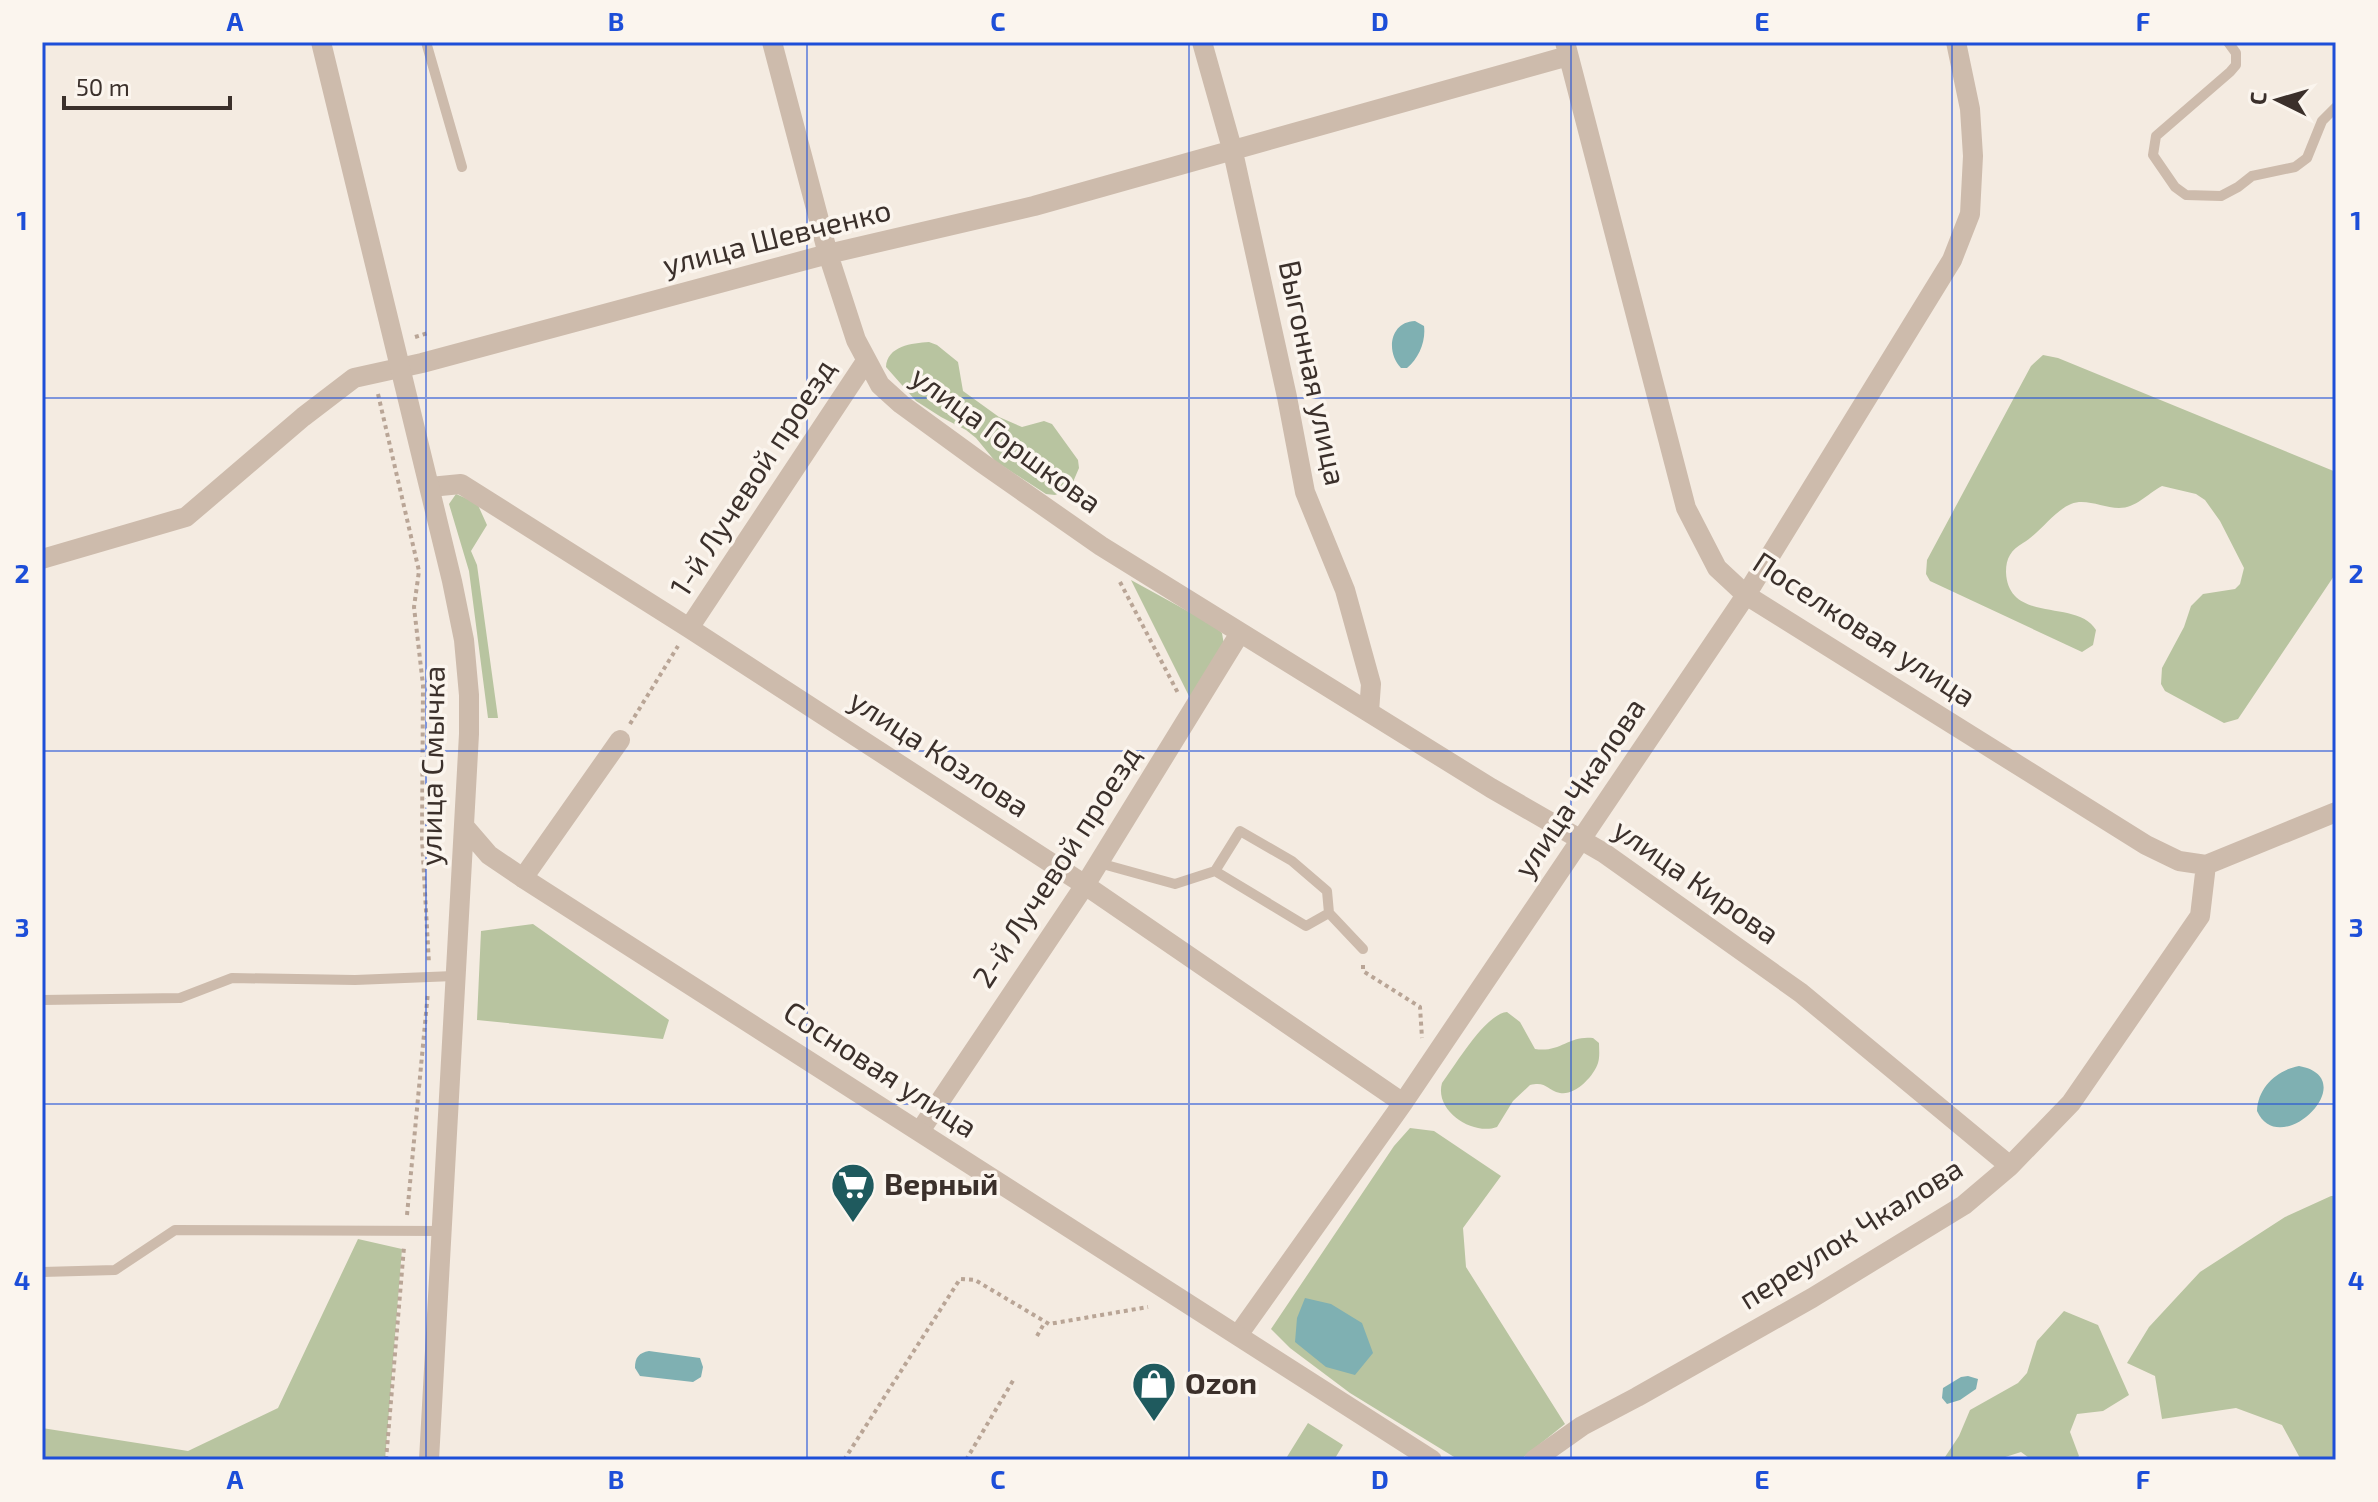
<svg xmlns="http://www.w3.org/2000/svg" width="2378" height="1502" font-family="'Exo 2',sans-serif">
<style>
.green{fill:#b8c4a0}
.water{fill:#7fb0b2}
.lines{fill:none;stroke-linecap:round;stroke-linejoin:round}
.path{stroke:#b9a596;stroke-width:4;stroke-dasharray:4 4;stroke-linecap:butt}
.service{stroke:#cdbbac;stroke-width:10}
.minor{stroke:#cdbbac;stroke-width:20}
.tertiary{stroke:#cdbbac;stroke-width:20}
.grid{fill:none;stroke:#1d4ed8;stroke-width:2;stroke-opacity:0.55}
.labels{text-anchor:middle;stroke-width:7;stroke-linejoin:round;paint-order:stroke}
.street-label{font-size:30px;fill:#3b302b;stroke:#fbf5ee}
.poi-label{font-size:30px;font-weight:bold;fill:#3b302b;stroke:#fbf5ee;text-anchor:start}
.neatline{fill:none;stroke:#1d4ed8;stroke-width:3}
.grid-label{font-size:26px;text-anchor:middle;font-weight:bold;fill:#1d4ed8}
</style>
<rect width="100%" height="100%" fill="#f4ebe1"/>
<!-- green -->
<path class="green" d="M 929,342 L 937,345 L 958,362 L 963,391 L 999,417 L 1022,427 L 1044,421 L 1052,424 L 1078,460 L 1079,468 L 1070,489 L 1055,495 L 1046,494 L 995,461 L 976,438 L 966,430 L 941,417 L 916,401 L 886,367 C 887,346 912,343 929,342 Z
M 2043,355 L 2058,358 L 2336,472 L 2336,573 L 2238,719 L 2224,723 L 2165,691 L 2161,684 L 2162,668 L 2184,627 L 2191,606 L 2203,594 L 2235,589 L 2240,584 L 2244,568 L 2220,521 L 2205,500 L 2196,494 L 2162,486 C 2147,494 2136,508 2119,508 C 2103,508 2086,498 2071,504 C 2054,511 2040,533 2023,543 C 2011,550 2006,558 2006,572 C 2008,625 2078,598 2096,630 L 2093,645 L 2082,652 L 1930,581 L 1926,574 L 1927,560 L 2031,366 Z
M 456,494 L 477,503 L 487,525 L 471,551 L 477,565 L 498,718 L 488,718 L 469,571 L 449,504 Z
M 1131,580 L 1213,625 L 1222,633 L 1224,645 L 1191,700 Z
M 533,924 L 669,1020 L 663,1039 L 477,1020 L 481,931 Z
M 1507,1012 L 1520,1022 L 1535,1049 C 1560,1053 1569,1035 1593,1038 L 1599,1043 C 1599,1049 1600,1056 1598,1063 C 1594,1076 1575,1096 1560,1093 C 1546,1090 1547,1081 1530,1085 L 1513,1101 L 1497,1127 C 1473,1136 1434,1111 1442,1083 C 1455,1066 1485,1014 1507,1012 Z
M 1410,1128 L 1434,1131 L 1501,1176 L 1463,1228 L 1466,1267 L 1565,1424 L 1520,1460 L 1459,1460 L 1350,1393 L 1290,1348 L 1271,1329 L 1394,1146 Z
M 2331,1196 L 2336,1196 L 2336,1460 L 2301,1460 L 2282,1425 L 2236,1408 L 2162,1419 L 2155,1376 L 2127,1363 L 2149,1327 L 2200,1272 L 2285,1217 Z
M 358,1239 L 402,1249 L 385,1460 L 42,1460 L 42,1428 L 188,1451 L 278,1408 Z
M 2064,1311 L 2098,1325 L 2129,1395 L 2103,1411 L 2077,1414 L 2070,1432 L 2079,1456 L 2076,1460 L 2032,1460 L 2021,1452 L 1996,1460 L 1943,1460 L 1959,1436 L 1970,1410 L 2018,1383 L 2027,1373 L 2037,1341 Z
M 1308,1423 L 1343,1445 L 1334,1460 L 1285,1460 Z"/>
<!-- water -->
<path class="water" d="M 1415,321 L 1424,326 C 1426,341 1419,358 1407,368 L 1401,368 C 1386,353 1389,322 1415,321 Z
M 2299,1066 C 2365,1078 2280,1162 2257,1111 C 2258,1087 2277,1070 2299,1066 Z
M 1305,1298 L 1331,1304 L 1362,1323 L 1373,1353 L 1355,1375 L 1326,1367 L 1295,1342 L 1297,1318 Z
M 649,1351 L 700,1358 L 703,1367 L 701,1377 L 693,1382 L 640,1376 L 635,1368 C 635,1357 639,1353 649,1351 Z
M 1968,1376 L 1978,1379 L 1976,1389 L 1960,1400 L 1947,1404 L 1942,1398 L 1943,1388 L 1961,1377 Z"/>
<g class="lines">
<!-- path -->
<path class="path" d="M 415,337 L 428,333
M 378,394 L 419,571 L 414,607 L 423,685 L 422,839 L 429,964
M 1120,582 L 1179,695
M 630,724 L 678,646
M 1363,965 L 1363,971 L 1420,1007 L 1422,1038
M 407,1215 L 428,992
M 1037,1336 L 1045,1322
M 386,1460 L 404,1247
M 844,1460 L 960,1279 L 975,1280 L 1049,1324 L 1148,1307
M 966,1460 L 1014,1379"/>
<!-- service -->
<path class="service" d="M 426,42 L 462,167
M 2228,42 L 2236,53 L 2236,65 L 2230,72 L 2156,136 L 2153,155 L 2175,187 L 2186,195 L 2221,196 L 2238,187 L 2252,176 L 2295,167 L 2307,158 L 2322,121 L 2336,107
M 1099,863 L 1175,884 L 1215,871 L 1240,831 L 1292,861 L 1327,891 L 1329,913 L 1363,949
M 1215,871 L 1306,926 L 1329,913
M 42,1000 L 180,998 L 232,978 L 355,980 L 454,976
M 42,1272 L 115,1270 L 175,1230 L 441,1231"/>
<!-- minor -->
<path class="minor" d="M 772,42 L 828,254 L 856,340 L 880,385 L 901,404 L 982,463 L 1101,546 L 1491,788 L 1604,853 L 1801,993 L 2010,1166
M 1202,42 L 1233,152 L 1287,397 L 1305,492 L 1345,590 L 1371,684 L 1369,712
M 1565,42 L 1686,508 L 1717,568 L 1746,595 L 2146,845 L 2179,861 L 2206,865
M 430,487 L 461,484 L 689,628 L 1085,885 L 1403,1103
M 42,559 L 186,517 L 303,417 L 354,378 L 422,363 L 828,254 L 1034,206 L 1568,56
M 689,628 L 866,361
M 2206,865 L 2336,812
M 523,878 L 620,740
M 920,1131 L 1085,885 L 1240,633
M 1238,1335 L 1403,1103 L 1746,595 L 1952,260 L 1970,214 L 1973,156 L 1970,109 L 1956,42
M 1534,1460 L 1582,1426 L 1637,1397 L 1812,1298 L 1964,1205 L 2010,1166 L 2071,1103 L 2200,916 L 2206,865"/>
<!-- tertiary -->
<path class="tertiary" d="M 321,42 L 452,581 L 464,640 L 469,695 L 469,734 L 429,1460
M 464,826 L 489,855 L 523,878 L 1432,1460"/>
</g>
<!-- grid -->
<path class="grid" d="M 426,42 L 426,1460M 807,42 L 807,1460M 1189,42 L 1189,1460M 1571,42 L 1571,1460M 1952,42 L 1952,1460M 42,398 L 2336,398M 42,751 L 2336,751M 42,1104 L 2336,1104"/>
<!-- icons -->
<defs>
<g id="supermarket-pin" transform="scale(2.3)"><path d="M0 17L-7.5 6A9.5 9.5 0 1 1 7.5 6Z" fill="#1f5a5e" stroke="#fbf5ee"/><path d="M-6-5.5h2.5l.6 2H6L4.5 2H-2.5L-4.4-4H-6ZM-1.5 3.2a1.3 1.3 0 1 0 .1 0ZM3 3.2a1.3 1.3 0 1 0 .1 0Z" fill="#fff"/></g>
<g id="shop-pin" transform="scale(2.3)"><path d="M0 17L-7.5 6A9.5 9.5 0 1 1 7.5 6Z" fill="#1f5a5e" stroke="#fbf5ee"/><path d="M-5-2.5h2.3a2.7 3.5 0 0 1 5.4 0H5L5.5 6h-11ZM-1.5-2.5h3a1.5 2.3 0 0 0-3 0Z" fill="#fff"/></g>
</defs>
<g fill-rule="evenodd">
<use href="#supermarket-pin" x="853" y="1185"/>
<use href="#shop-pin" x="1154" y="1384"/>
</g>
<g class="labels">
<!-- street labels -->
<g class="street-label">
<text transform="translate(777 238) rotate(-14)" y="10">улица Шевченко</text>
<text transform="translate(1312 373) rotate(78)" y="10">Выгонная улица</text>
<text transform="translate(1006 440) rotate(36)" y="10">улица Горшкова</text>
<text transform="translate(753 478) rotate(-57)" y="10">1-й Лучевой проезд</text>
<text transform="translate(1864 630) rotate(33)" y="10">Поселковая улица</text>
<text transform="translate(939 754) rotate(33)" y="10">улица Козлова</text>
<text transform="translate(433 766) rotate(-89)" y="10">улица Смычка</text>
<text transform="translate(1580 788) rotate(-56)" y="10">улица Чкалова</text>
<text transform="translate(1057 867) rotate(-57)" y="10">2-й Лучевой проезд</text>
<text transform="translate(1696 882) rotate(35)" y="10">улица Кирова</text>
<text transform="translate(880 1070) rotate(33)" y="10">Сосновая улица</text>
<text transform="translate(1851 1234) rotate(-32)" y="10">переулок Чкалова</text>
</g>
<!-- poi labels -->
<g class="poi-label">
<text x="884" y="1195">Верный</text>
<text x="1185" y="1394">Ozon</text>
</g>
</g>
<!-- border -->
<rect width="2378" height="1502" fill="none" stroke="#fbf5ee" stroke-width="88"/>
<!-- north arrow -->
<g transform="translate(2278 100) rotate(275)" stroke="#fbf5ee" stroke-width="6" paint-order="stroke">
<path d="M0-6L14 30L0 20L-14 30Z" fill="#3b302b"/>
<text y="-12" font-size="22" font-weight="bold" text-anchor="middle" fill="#3b302b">С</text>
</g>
<!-- scale -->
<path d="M64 96v12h166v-12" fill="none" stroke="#3b302b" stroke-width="4"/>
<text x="76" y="96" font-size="24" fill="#3b302b" stroke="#fbf5ee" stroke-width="6" paint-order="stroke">50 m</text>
<rect x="44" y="44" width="2290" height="1414" class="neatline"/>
<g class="grid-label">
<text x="235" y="31">A</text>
<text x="616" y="31">B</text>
<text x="998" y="31">C</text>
<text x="1380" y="31">D</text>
<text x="1762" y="31">E</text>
<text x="2143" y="31">F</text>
<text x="22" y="230">1</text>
<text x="2356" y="230">1</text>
<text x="22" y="583">2</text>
<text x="2356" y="583">2</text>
<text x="22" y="937">3</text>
<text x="2356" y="937">3</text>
<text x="22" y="1290">4</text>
<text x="2356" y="1290">4</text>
<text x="235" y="1489">A</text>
<text x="616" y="1489">B</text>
<text x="998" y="1489">C</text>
<text x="1380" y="1489">D</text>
<text x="1762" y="1489">E</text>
<text x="2143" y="1489">F</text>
</g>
</svg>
